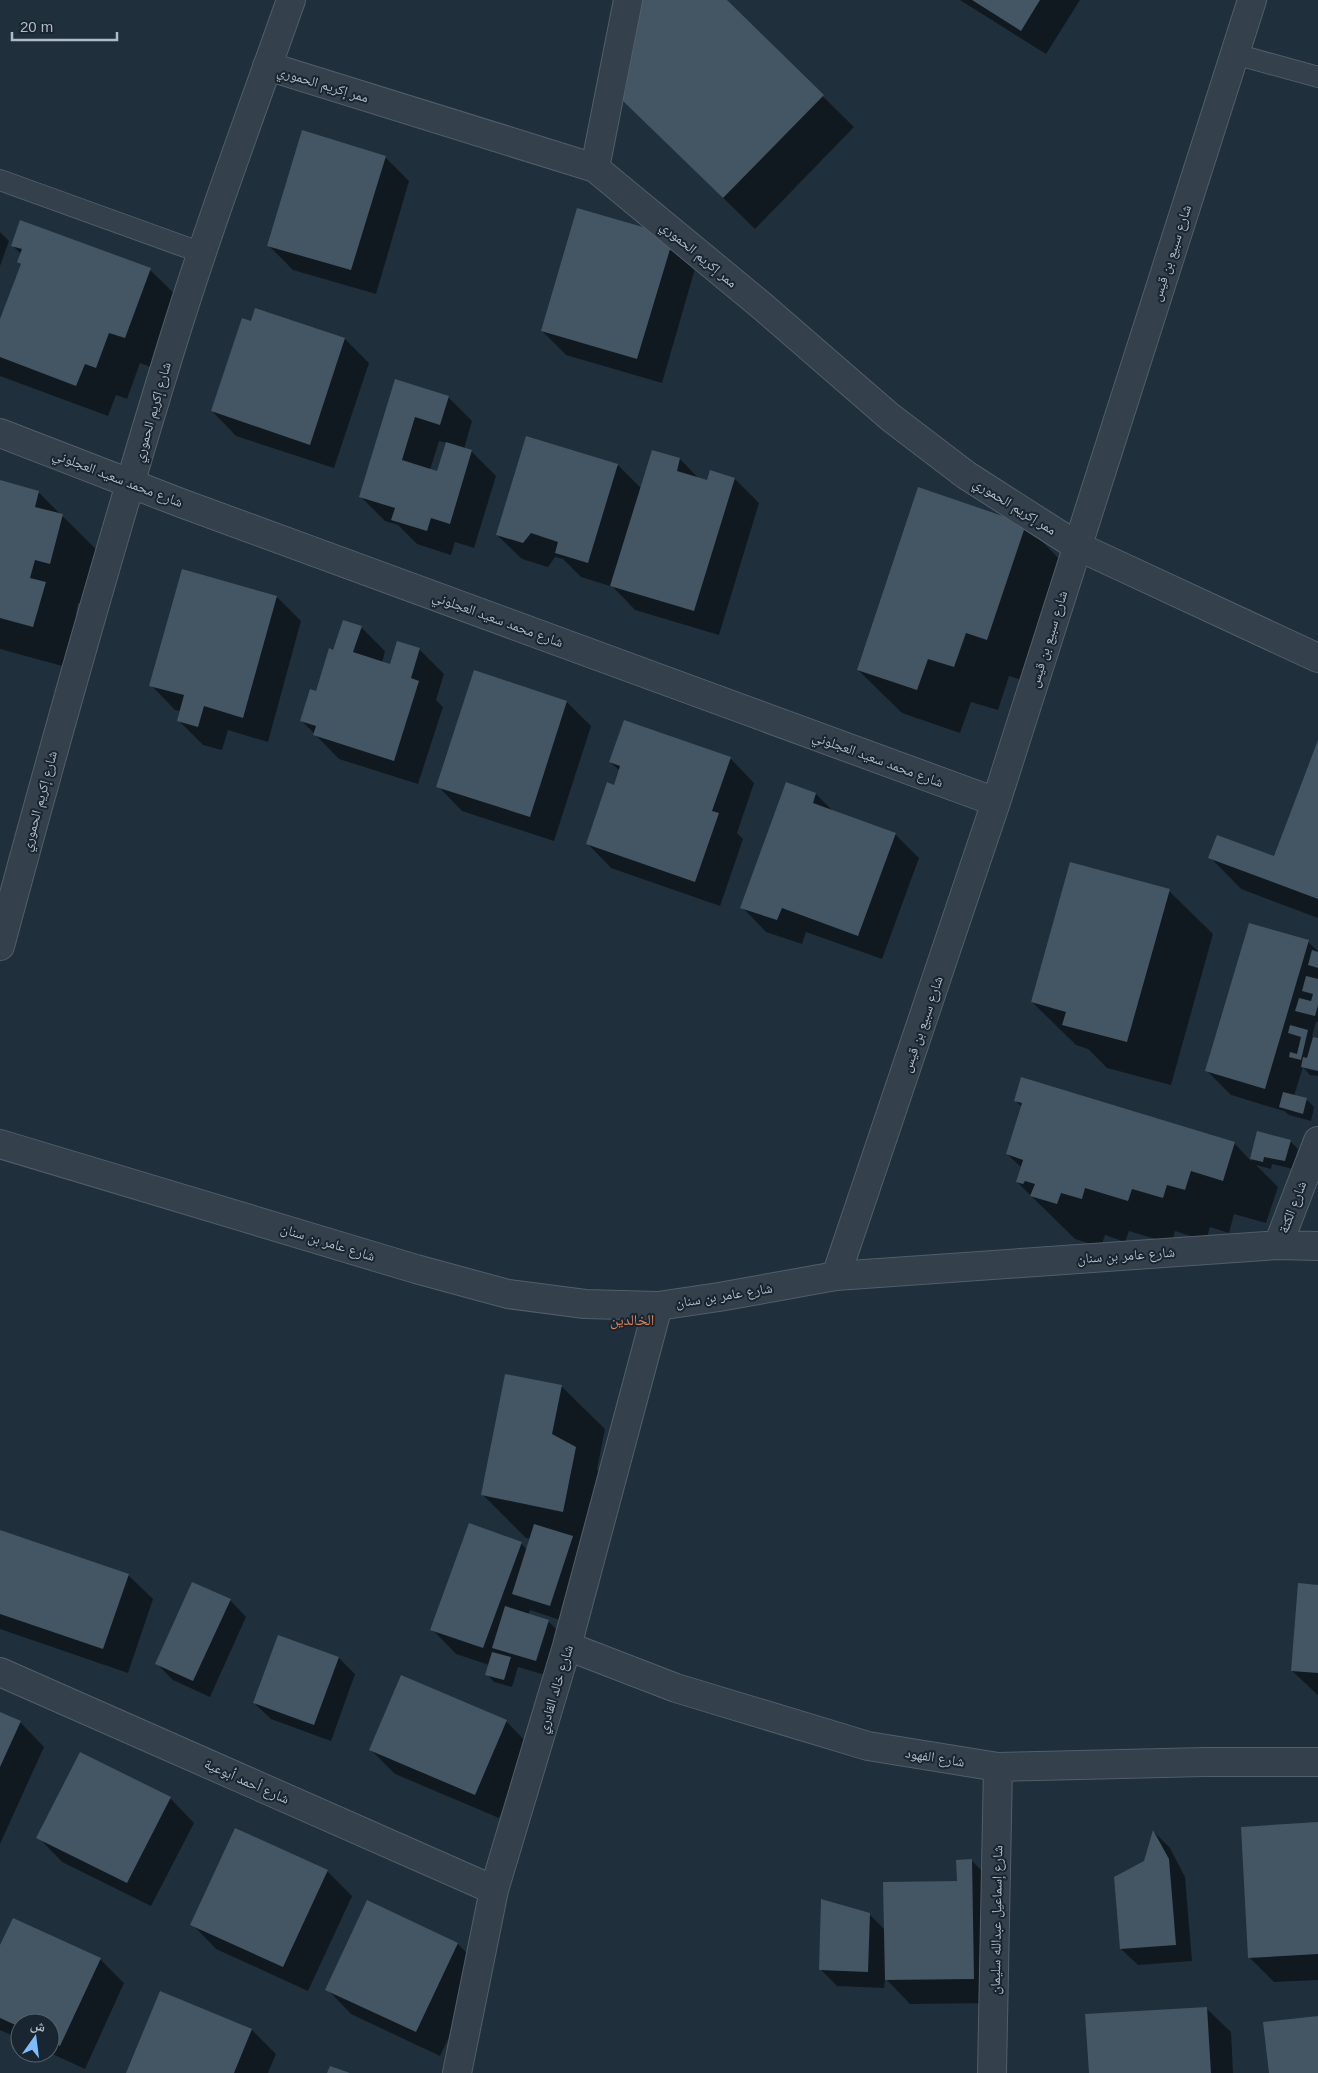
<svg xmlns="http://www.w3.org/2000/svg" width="1318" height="2073" font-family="Arial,'Noto Naskh Arabic',sans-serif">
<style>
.shadow{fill:#0007;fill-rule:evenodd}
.building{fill:#445563}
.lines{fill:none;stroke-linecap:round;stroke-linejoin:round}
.lane-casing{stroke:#525e6a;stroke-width:22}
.street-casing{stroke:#525e6a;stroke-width:30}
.lane{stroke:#34414c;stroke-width:20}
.street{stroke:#34414c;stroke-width:28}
.labels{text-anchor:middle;stroke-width:4;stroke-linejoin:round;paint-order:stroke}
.street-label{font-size:14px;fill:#afbbc8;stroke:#192631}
.neighbourhood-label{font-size:15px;fill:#dd8256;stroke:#192631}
</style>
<rect width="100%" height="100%" fill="#202f3c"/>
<!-- shadow -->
<path class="shadow" d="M 725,0 L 854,127 L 755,229 L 656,132 Z
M 960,0 L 1080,0 L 1046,54 Z
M 385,157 L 409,181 L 376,294 L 293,270 L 268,245 Z
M 0,232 L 9,241 L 0,266 Z
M 673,237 L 697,262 L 662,383 L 566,355 L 542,331 Z
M 12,245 L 150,270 L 182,301 L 156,369 L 140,363 L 127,399 L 116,395 L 108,416 L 0,376 L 0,323 L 22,265 L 18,262 L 21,254 Z
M 345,339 L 369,363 L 334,468 L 236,436 L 212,411 Z
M 396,381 L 448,397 L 472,421 L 464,449 L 471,451 L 496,476 L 474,548 L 455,542 L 451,555 L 417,544 L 398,525 L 385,521 L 361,497 ZM 439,441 L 447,443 L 438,473 L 430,470 Z
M 680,459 L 700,480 L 708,482 L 735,479 L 759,503 L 719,635 L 635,610 L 613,587 L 581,577 L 563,559 L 555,557 L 548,567 L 522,559 L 497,535 L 618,465 L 641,488 Z
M 0,482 L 38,492 L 106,559 L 93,607 L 78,603 L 76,614 L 89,627 L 77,670 L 0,649 Z
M 1026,525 L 1069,569 L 1031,683 L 1009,676 L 998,710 L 971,702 L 960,733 L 902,713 L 858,670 Z
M 277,597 L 301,621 L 268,742 L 228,730 L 222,750 L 203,745 L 178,720 L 181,711 L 175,710 L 151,685 Z
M 361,627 L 385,651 L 382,663 L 390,665 L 419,649 L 444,674 L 436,700 L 443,707 L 418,784 L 339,759 L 301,720 L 316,693 L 334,651 Z
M 475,672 L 567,702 L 591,726 L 554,841 L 462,811 L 438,786 Z
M 1318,743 L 1318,918 L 1241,889 L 1210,857 L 1275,858 Z
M 730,758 L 754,783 L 737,833 L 743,839 L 720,906 L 611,868 L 587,843 L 615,786 L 620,771 L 610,762 Z
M 816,794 L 833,811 L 895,834 L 919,858 L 882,959 L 806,932 L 802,944 L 766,932 L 742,907 Z
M 1169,891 L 1213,934 L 1171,1085 L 1107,1068 L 1088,1049 L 1076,1045 L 1032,1002 Z
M 1308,942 L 1318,951 L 1318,1022 L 1316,1022 L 1312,1036 L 1318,1040 L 1318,1076 L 1310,1075 L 1303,1067 L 1294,1096 L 1306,1099 L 1314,1107 L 1311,1121 L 1289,1115 L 1284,1111 L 1231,1095 L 1207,1071 Z
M 1015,1100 L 1234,1143 L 1251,1161 L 1258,1133 L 1290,1141 L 1298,1149 L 1293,1169 L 1272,1164 L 1271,1169 L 1256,1165 L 1278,1187 L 1266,1223 L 1234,1214 L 1229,1233 L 1210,1227 L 1206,1241 L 1175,1231 L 1172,1244 L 1129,1231 L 1125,1242 L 1105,1235 L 1101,1247 L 1075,1239 L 1017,1182 L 1022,1168 L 1007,1154 L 1022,1107 Z
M 561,1386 L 605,1429 L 597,1469 L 619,1491 L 606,1555 L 585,1550 L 566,1622 L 530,1610 L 528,1615 L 548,1621 L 564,1637 L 552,1677 L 518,1667 L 512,1687 L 494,1682 L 487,1674 L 489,1665 L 456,1654 L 432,1629 L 521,1543 L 527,1550 L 531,1539 L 526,1538 L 482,1494 Z
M 0,1531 L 128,1575 L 153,1599 L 128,1673 L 0,1629 Z
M 1318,1586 L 1318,1695 L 1292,1671 Z
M 230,1600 L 246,1617 L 210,1697 L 173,1680 L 157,1664 Z
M 279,1636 L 339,1658 L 355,1674 L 331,1741 L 271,1719 L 254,1703 Z
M 0,1713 L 20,1722 L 44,1747 L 0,1844 Z
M 506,1721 L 530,1746 L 499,1818 L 395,1774 L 371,1750 Z
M 170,1798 L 194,1823 L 151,1906 L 62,1862 L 38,1837 Z
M 1318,1824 L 1318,1980 L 1274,1982 L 1250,1958 Z
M 235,1829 L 327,1871 L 352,1896 L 308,1991 L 216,1949 L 192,1924 Z
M 1154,1832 L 1170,1848 L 1185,1877 L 1192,1961 L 1138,1965 L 1121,1949 Z
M 972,1861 L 996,1885 L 998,2003 L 910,2004 L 885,1978 L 884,1988 L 837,1986 L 821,1970 L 869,1914 L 885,1930 L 958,1882 Z
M 458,1944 L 482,1968 L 440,2056 L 351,2014 L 327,1989 Z
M 0,1948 L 100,1959 L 124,1983 L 85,2069 L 50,2053 L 50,2023 L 20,2023 L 20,2039 L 0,2030 Z
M 1206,2008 L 1231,2032 L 1233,2073 L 1090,2073 Z
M 252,2030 L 276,2054 L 268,2073 L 127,2073 Z"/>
<!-- building -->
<path class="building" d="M 631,0 L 727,0 L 824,95 L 723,198 L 622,100 L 627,27 Z
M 972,0 L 1040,0 L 1021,31 Z
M 302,130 L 386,156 L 351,270 L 267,246 Z
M 577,208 L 674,236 L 637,359 L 541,331 Z
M 20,220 L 151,268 L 125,338 L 109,333 L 96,368 L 85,364 L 76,386 L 0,357 L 0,319 L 21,264 L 17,262 L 22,249 L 11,246 Z
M 255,308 L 345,338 L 310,445 L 211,411 L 242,318 L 251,321 Z
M 395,379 L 449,396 L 440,425 L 415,417 L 402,460 L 437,471 L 446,442 L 472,450 L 450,524 L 431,518 L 427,531 L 391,520 L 395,508 L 359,497 Z
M 526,436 L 618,464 L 588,563 L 555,553 L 558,542 L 531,533 L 523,543 L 496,535 Z
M 652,450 L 680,458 L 677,471 L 707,480 L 710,470 L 735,478 L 694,611 L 610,586 Z
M 0,480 L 39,491 L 35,507 L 63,514 L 50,564 L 35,560 L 30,578 L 46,582 L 33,627 L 0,618 Z
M 918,487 L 1026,524 L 987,640 L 966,633 L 954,667 L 928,659 L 917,690 L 857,670 Z
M 182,569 L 277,596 L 243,718 L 204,706 L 198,727 L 177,721 L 184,695 L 149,686 Z
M 343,620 L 362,626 L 353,652 L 390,664 L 397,641 L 420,648 L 411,678 L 419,681 L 394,761 L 313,735 L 316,726 L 300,721 L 310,689 L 316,691 L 329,648 L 333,650 Z
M 474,670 L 567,701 L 530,817 L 436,787 Z
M 624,720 L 731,757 L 712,811 L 719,813 L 695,882 L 586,844 L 607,782 L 614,785 L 620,766 L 609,762 Z
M 1318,740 L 1318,899 L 1208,858 L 1217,835 L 1274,856 Z
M 786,782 L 816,793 L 813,803 L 896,833 L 858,936 L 782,908 L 777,920 L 740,908 Z
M 1070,862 L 1170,889 L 1127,1042 L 1062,1025 L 1066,1012 L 1031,1002 Z
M 1249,923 L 1309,940 L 1265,1089 L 1205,1071 Z
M 1312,950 L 1318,952 L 1318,968 L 1308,965 Z
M 1306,976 L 1318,979 L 1318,1005 L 1315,1016 L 1295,1011 L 1299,998 L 1311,1001 L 1313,994 L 1302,991 Z
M 1290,1025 L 1308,1030 L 1301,1060 L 1289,1057 L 1290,1052 L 1297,1054 L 1301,1037 L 1288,1033 Z
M 1313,1037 L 1318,1038 L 1318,1071 L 1301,1067 L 1303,1057 L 1307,1058 Z
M 1021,1077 L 1235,1142 L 1223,1181 L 1191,1171 L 1185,1190 L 1167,1185 L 1163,1198 L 1132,1189 L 1128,1201 L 1085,1188 L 1082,1199 L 1061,1193 L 1057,1204 L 1030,1196 L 1035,1184 L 1025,1181 L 1023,1184 L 1016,1182 L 1023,1160 L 1006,1154 L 1022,1103 L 1014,1101 Z
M 1283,1092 L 1307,1098 L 1303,1114 L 1279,1107 Z
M 1257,1131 L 1291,1140 L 1285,1161 L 1264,1157 L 1263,1162 L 1250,1159 Z
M 505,1374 L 562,1385 L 552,1434 L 576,1447 L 563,1512 L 481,1495 Z
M 469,1523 L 522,1542 L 483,1648 L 430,1630 Z
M 534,1524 L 573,1536 L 550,1606 L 512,1594 Z
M 0,1530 L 129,1574 L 103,1649 L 0,1614 Z
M 192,1582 L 231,1599 L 193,1681 L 155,1664 Z
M 1298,1583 L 1318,1585 L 1318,1673 L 1291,1671 Z
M 505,1606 L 549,1620 L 536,1661 L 492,1648 Z
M 278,1635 L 339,1657 L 314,1725 L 253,1703 Z
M 492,1652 L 511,1657 L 504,1680 L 485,1675 Z
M 401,1675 L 507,1720 L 475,1795 L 369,1750 Z
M 0,1712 L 21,1721 L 0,1767 Z
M 80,1752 L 171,1797 L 127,1883 L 36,1838 Z
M 1318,1822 L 1318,1954 L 1248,1958 L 1241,1827 Z
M 235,1828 L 328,1870 L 283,1967 L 190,1925 Z
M 1153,1830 L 1169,1859 L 1176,1945 L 1120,1949 L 1114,1877 L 1144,1861 Z
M 972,1859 L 974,1979 L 885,1980 L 883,1882 L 957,1881 L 956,1860 Z
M 821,1899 L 870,1913 L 868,1972 L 819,1970 Z
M 367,1900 L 458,1943 L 416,2032 L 325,1990 Z
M 13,1918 L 101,1958 L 60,2046 L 50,2041 L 50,2023 L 20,2023 L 20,2027 L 0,2018 L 0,1945 Z
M 160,1991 L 252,2029 L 234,2073 L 126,2073 Z
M 1207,2007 L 1211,2073 L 1089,2073 L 1085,2014 Z
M 1318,2016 L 1318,2073 L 1269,2073 L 1263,2022 Z
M 330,2066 L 350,2073 L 327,2073 Z"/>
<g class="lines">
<!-- lane casing -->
<g class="lane-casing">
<path id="lane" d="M 1235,54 L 1318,77
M 0,180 L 202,253"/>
</g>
<!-- street casing -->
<g class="street-casing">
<path id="street" d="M 267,66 L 595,168 L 762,306 L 890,417 L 966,475 L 1077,546 L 1318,658
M 595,168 L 628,0
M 0,433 L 181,503 L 996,802
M 0,946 C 54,746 110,546 171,348 C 207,231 250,116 291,0
M 0,1144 L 416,1269 L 508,1294 L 585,1304 L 658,1306 L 719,1297 L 836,1276 L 1278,1245 L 1318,1246
M 1278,1245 L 1318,1141
M 836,1276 L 996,802 L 1252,0
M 567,1646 L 676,1688 L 868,1746 L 998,1767 L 1205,1762 L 1318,1762
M 0,1672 L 494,1890
M 457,2073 L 494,1890 L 567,1646 L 658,1306
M 992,2073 L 998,1767"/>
</g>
<!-- lane -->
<use href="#lane" class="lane"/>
<!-- street -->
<use href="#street" class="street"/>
</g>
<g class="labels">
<!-- street labels -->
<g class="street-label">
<text transform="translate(323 84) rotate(17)" y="5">ممر إكريم الحموري</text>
<text transform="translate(1171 253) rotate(-72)" y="5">شارع سبيع بن قيس</text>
<text transform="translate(699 254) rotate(40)" y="5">ممر إكريم الحموري</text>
<text transform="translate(152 412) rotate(-74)" y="5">شارع إكريم الحموري</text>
<text transform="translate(118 478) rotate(21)" y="5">شارع محمد سعيد العجلوني</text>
<text transform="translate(1015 506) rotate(32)" y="5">ممر إكريم الحموري</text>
<text transform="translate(498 619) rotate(20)" y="5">شارع محمد سعيد العجلوني</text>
<text transform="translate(1048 639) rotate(-73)" y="5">شارع سبيع بن قيس</text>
<text transform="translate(878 759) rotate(20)" y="5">شارع محمد سعيد العجلوني</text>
<text transform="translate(39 801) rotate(-75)" y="5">شارع إكريم الحموري</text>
<text transform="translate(922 1024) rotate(-71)" y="5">شارع سبيع بن قيس</text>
<text transform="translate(1292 1207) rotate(-69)" y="5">شارع الكتة</text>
<text transform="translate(328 1242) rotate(17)" y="5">شارع عامر بن سنان</text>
<text transform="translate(1126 1255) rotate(-4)" y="5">شارع عامر بن سنان</text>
<text transform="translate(724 1295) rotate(-9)" y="5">شارع عامر بن سنان</text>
<text transform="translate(555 1689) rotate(-73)" y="5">شارع خالد القادري</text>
<text transform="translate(935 1757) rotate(9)" y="5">شارع الفهود</text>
<text transform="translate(247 1781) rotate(24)" y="5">شارع أحمد أبوعية</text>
<text transform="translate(996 1920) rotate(-89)" y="5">شارع إسماعيل عبدالله سليمان</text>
</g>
<!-- neighbourhood labels -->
<g class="neighbourhood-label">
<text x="632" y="1325">الخالدين</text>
</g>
</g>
<!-- north arrow -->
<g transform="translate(35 2038) rotate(14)"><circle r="24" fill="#192631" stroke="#55626d"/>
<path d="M0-4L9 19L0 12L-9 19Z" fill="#7dbdff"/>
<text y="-8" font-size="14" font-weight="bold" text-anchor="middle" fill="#afbbc8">ش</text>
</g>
<!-- scale -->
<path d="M12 32v8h105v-8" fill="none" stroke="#afbbc8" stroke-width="2.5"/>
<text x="20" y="32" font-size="15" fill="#afbbc8" stroke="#192631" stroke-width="4" paint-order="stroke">20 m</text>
</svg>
